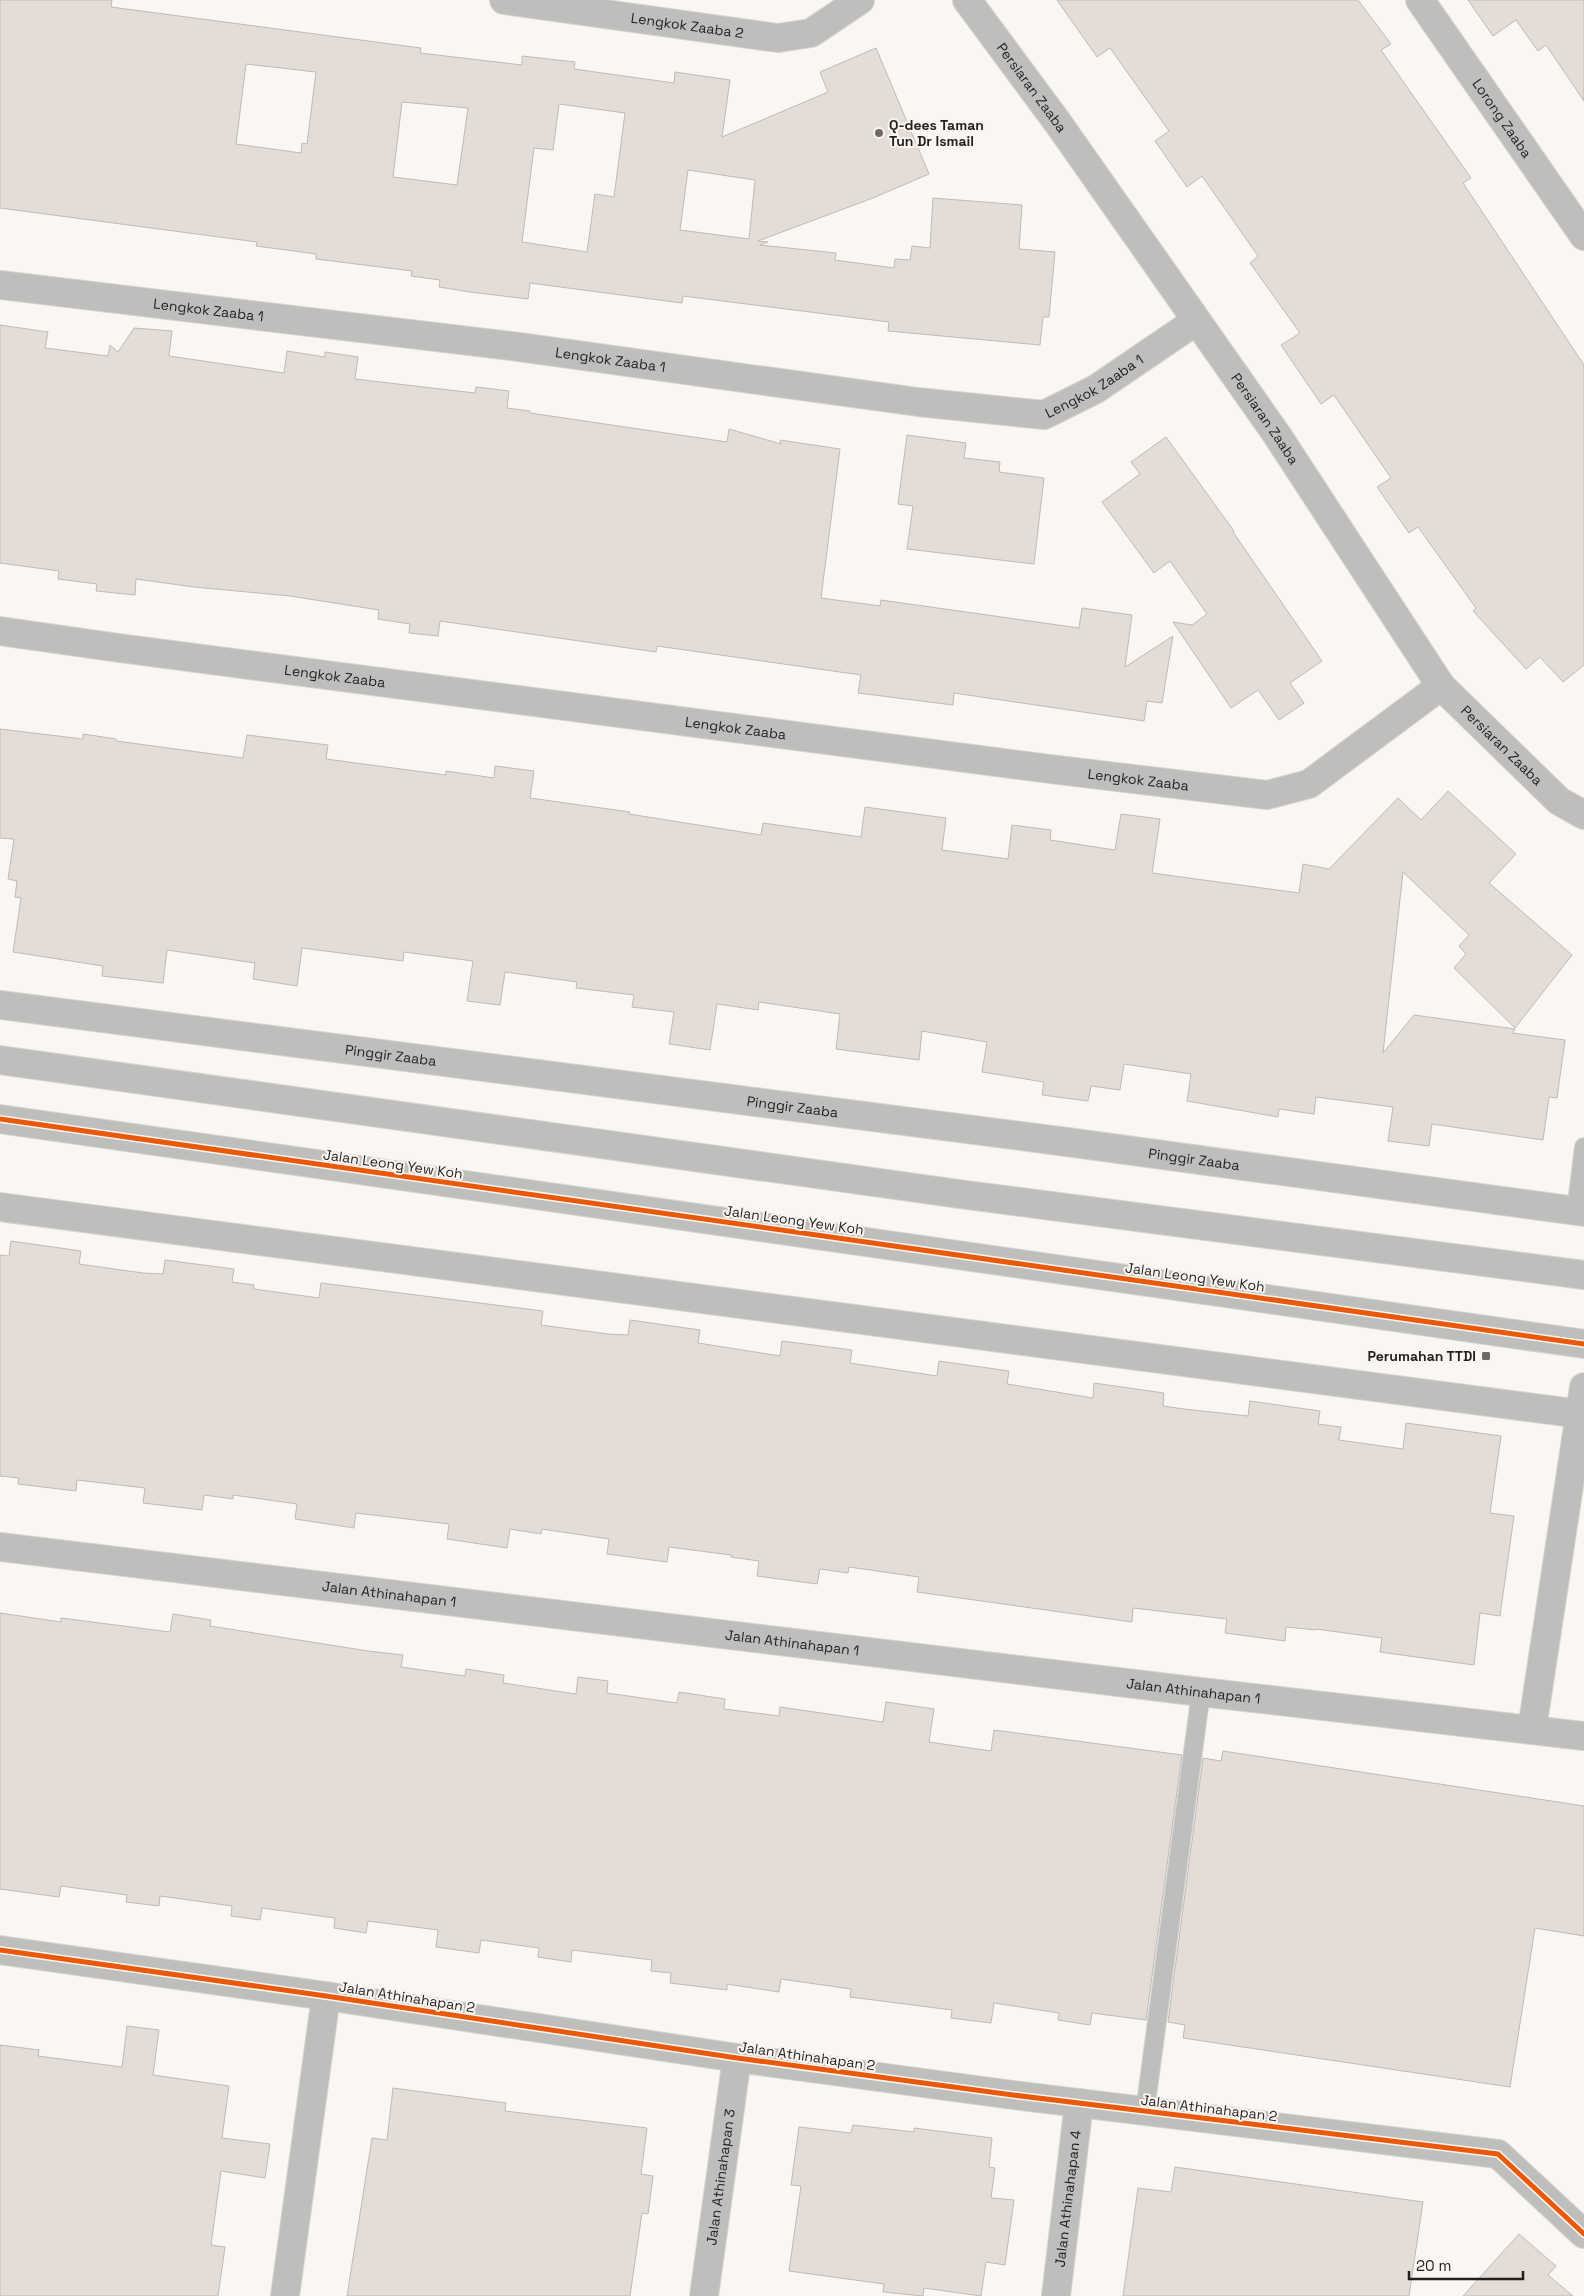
<svg xmlns="http://www.w3.org/2000/svg" width="1584" height="2296" font-family="'Space Grotesk',sans-serif">
<style>
.building{fill:#e4dcd6;stroke:#bdbbb8;fill-rule:evenodd}
.lines{fill:none;stroke-linecap:round;stroke-linejoin:round}
.service-casing{stroke:#d6d4d2;stroke-width:20}
.minor-casing{stroke:#d6d4d2;stroke-width:30}
.tertiary-casing{stroke:#d6d4d2;stroke-width:30}
.service{stroke:#bebebd;stroke-width:18}
.minor{stroke:#bebebd;stroke-width:28}
.tertiary{stroke:#bebebd;stroke-width:28}
.cycleway-casing{stroke:#fbf5f1;stroke-width:8}
.cycleway{stroke:#e8590c;stroke-width:5}
.poi-dot{fill:#6d6a69;stroke:#fbf5f1;stroke-width:2}
.labels{text-anchor:middle;stroke-width:4;stroke-linejoin:round;paint-order:stroke}
.street-label{font-size:14px;fill:#221f1e;stroke:#fbf5f1}
.poi-label{font-size:14px;font-weight:bold;fill:#221f1e;stroke:#fbf5f1;text-anchor:start}
</style>
<rect width="100%" height="100%" fill="#f9f6f3"/>
<!-- building -->
<path class="building" d="M 0,0 L 112,0 L 111,7 L 421,48 L 420,53 L 522,65 L 522,56 L 575,62 L 574,69 L 674,83 L 675,72 L 730,80 L 722,137 L 828,92 L 820,72 L 876,48 L 929,174 L 873,198 L 758,241 L 768,242 L 760,245 L 836,253 L 835,260 L 894,268 L 895,259 L 910,260 L 912,246 L 930,248 L 933,198 L 1022,205 L 1019,249 L 1055,252 L 1049,317 L 1043,317 L 1040,345 L 888,331 L 889,322 L 683,296 L 682,303 L 530,283 L 528,299 L 470,292 L 439,287 L 440,280 L 411,276 L 412,271 L 316,259 L 316,254 L 256,246 L 257,242 L 0,208 ZM 246,64 L 316,72 L 307,144 L 302,143 L 301,153 L 236,144 ZM 402,102 L 468,108 L 457,185 L 393,177 ZM 559,104 L 625,113 L 614,197 L 595,194 L 587,252 L 522,242 L 534,148 L 553,150 ZM 688,170 L 755,180 L 749,239 L 680,230 Z
M 1057,0 L 1358,0 L 1391,44 L 1381,50 L 1471,178 L 1463,183 L 1584,365 L 1584,665 L 1563,682 L 1540,657 L 1526,669 L 1473,611 L 1476,608 L 1418,527 L 1409,533 L 1377,487 L 1391,478 L 1334,395 L 1321,404 L 1281,345 L 1300,333 L 1250,263 L 1258,256 L 1202,176 L 1187,187 L 1155,141 L 1169,131 L 1110,48 L 1097,57 Z
M 1468,0 L 1584,0 L 1584,101 L 1546,45 L 1538,51 L 1516,20 L 1493,36 Z
M 0,325 L 48,332 L 45,348 L 108,356 L 110,345 L 118,352 L 134,328 L 172,331 L 169,356 L 284,373 L 287,351 L 325,357 L 325,352 L 358,357 L 355,379 L 475,393 L 476,387 L 509,391 L 507,408 L 530,411 L 530,413 L 727,442 L 729,429 L 781,444 L 780,440 L 840,449 L 821,598 L 880,606 L 881,600 L 1079,628 L 1082,608 L 1132,615 L 1125,667 L 1173,636 L 1162,703 L 1147,701 L 1144,721 L 954,693 L 953,705 L 858,693 L 861,675 L 657,646 L 656,652 L 440,621 L 438,636 L 409,633 L 410,624 L 378,619 L 379,610 L 290,596 L 194,587 L 136,579 L 135,595 L 96,591 L 97,584 L 58,579 L 59,571 L 0,563 Z
M 907,435 L 966,443 L 964,458 L 1000,462 L 999,472 L 1044,478 L 1034,564 L 907,549 L 913,506 L 898,504 Z
M 1166,437 L 1234,531 L 1233,532 L 1322,661 L 1290,683 L 1304,703 L 1279,720 L 1258,690 L 1231,708 L 1173,622 L 1192,625 L 1207,614 L 1170,561 L 1154,573 L 1102,502 L 1140,474 L 1131,462 Z
M 0,729 L 83,739 L 83,734 L 116,739 L 116,741 L 243,758 L 247,735 L 328,745 L 326,759 L 446,775 L 446,771 L 494,778 L 495,766 L 534,771 L 530,798 L 630,812 L 629,814 L 761,835 L 763,823 L 861,837 L 865,807 L 946,818 L 942,850 L 1008,859 L 1012,825 L 1051,830 L 1050,840 L 1115,850 L 1121,814 L 1160,819 L 1152,873 L 1299,893 L 1303,864 L 1329,869 L 1398,798 L 1421,820 L 1448,791 L 1516,854 L 1489,883 L 1572,955 L 1515,1028 L 1454,968 L 1466,954 L 1459,946 L 1469,935 L 1403,872 L 1383,1053 L 1414,1015 L 1515,1029 L 1512,1033 L 1565,1040 L 1557,1098 L 1549,1097 L 1543,1140 L 1432,1124 L 1429,1146 L 1388,1141 L 1393,1107 L 1316,1097 L 1314,1114 L 1279,1109 L 1278,1117 L 1244,1111 L 1187,1101 L 1191,1074 L 1124,1064 L 1120,1090 L 1091,1086 L 1088,1101 L 1042,1095 L 1044,1082 L 982,1072 L 987,1042 L 922,1031 L 919,1060 L 836,1049 L 840,1014 L 759,1002 L 758,1010 L 717,1004 L 710,1050 L 669,1044 L 674,1012 L 632,1007 L 634,995 L 576,988 L 577,982 L 505,972 L 500,1005 L 467,1001 L 473,961 L 404,952 L 403,961 L 302,948 L 297,986 L 253,979 L 255,963 L 167,950 L 163,983 L 102,976 L 103,966 L 13,952 L 21,898 L 15,897 L 17,881 L 8,879 L 14,839 L 0,838 Z
M 11,1241 L 81,1251 L 79,1264 L 143,1273 L 163,1274 L 165,1260 L 234,1269 L 232,1282 L 254,1285 L 254,1289 L 319,1298 L 321,1283 L 543,1311 L 541,1325 L 608,1334 L 628,1335 L 630,1320 L 700,1330 L 698,1343 L 780,1356 L 782,1341 L 852,1350 L 850,1363 L 937,1376 L 939,1361 L 1009,1371 L 1007,1384 L 1093,1398 L 1094,1383 L 1164,1393 L 1163,1406 L 1184,1409 L 1248,1416 L 1250,1401 L 1320,1411 L 1318,1424 L 1341,1427 L 1339,1440 L 1403,1449 L 1406,1423 L 1501,1436 L 1490,1513 L 1514,1516 L 1500,1616 L 1480,1613 L 1474,1665 L 1380,1652 L 1382,1638 L 1316,1629 L 1316,1630 L 1286,1627 L 1285,1641 L 1225,1633 L 1227,1619 L 1133,1608 L 1132,1622 L 917,1592 L 919,1577 L 849,1567 L 848,1573 L 820,1569 L 817,1584 L 757,1576 L 759,1561 L 731,1557 L 731,1555 L 669,1547 L 667,1562 L 607,1554 L 609,1539 L 542,1529 L 541,1534 L 510,1529 L 507,1548 L 447,1539 L 449,1524 L 356,1513 L 354,1528 L 295,1519 L 297,1504 L 233,1495 L 233,1499 L 204,1495 L 202,1510 L 143,1503 L 145,1488 L 77,1480 L 76,1491 L 18,1484 L 19,1478 L 0,1476 L 0,1255 L 9,1256 Z
M 0,1613 L 61,1622 L 61,1618 L 170,1632 L 173,1614 L 211,1620 L 210,1626 L 368,1651 L 403,1655 L 401,1667 L 465,1676 L 466,1669 L 504,1675 L 503,1683 L 576,1694 L 578,1677 L 608,1681 L 607,1693 L 677,1703 L 679,1692 L 725,1699 L 724,1709 L 779,1716 L 780,1707 L 883,1722 L 886,1702 L 934,1709 L 929,1742 L 991,1751 L 994,1730 L 1182,1755 L 1146,2020 L 1092,2013 L 1090,2025 L 1058,2020 L 1059,2013 L 994,2003 L 991,2023 L 951,2018 L 952,2010 L 850,1997 L 851,1989 L 781,1979 L 779,1992 L 727,1984 L 727,1990 L 670,1983 L 671,1973 L 651,1971 L 652,1960 L 572,1950 L 571,1962 L 538,1957 L 539,1948 L 481,1940 L 479,1953 L 436,1947 L 438,1930 L 368,1921 L 366,1933 L 334,1928 L 335,1918 L 262,1908 L 260,1920 L 231,1916 L 232,1906 L 160,1896 L 159,1906 L 126,1902 L 127,1895 L 61,1886 L 59,1897 L 0,1889 Z
M 1223,1751 L 1584,1806 L 1584,1936 L 1535,1928 L 1510,2087 L 1183,2038 L 1185,2025 L 1168,2022 L 1203,1758 L 1221,1761 Z
M 127,2026 L 159,2030 L 153,2075 L 229,2086 L 222,2138 L 270,2144 L 265,2178 L 221,2171 L 211,2245 L 225,2247 L 218,2296 L 0,2296 L 0,2045 L 39,2050 L 38,2056 L 122,2067 Z
M 393,2088 L 506,2103 L 505,2111 L 647,2128 L 641,2174 L 653,2176 L 648,2214 L 642,2213 L 630,2296 L 347,2296 L 372,2138 L 387,2140 Z
M 853,2125 L 914,2132 L 914,2128 L 992,2138 L 989,2167 L 995,2168 L 991,2198 L 1014,2200 L 1005,2265 L 986,2262 L 981,2296 L 924,2288 L 923,2296 L 883,2292 L 884,2284 L 789,2271 L 801,2186 L 791,2185 L 799,2127 L 851,2133 Z
M 1175,2167 L 1423,2202 L 1409,2296 L 1123,2296 L 1138,2188 L 1171,2192 Z
M 1519,2234 L 1556,2266 L 1548,2275 L 1573,2296 L 1463,2296 Z"/>
<g class="lines">
<!-- service casing -->
<g class="service-casing">
<path id="service" d="M 1576,1211 L 1584,1147
M 1145,2111 L 1201,1692"/>
</g>
<!-- minor casing -->
<g class="minor-casing">
<g id="minor">
<path id="s1" d="M 504,0 L 778,38 L 811,33 L 860,0"/>
<path id="s2" d="M 967,0 L 1058,123 L 1277,435 L 1441,686 L 1559,801 L 1584,815"/>
<path id="s3" d="M 1420,0 L 1584,236"/>
<path id="s4" d="M 0,285 L 519,347 L 918,402 L 1044,415 L 1096,389 L 1196,321"/>
<path id="s5" d="M 0,631 L 119,648 L 1050,769 L 1267,795 L 1309,784 L 1441,686"/>
<path id="s6" d="M 0,1005 L 1067,1142 L 1584,1212"/>
<path d="M 0,1207 L 1581,1414"/>
<path id="s7" d="M 0,1547 L 1201,1692 L 1584,1736"/>
<path d="M 1532,1729 L 1584,1387"/>
<path d="M 0,1950 L 326,1996 L 737,2058 L 1013,2095 L 1498,2154 L 1584,2234"/>
<path d="M 285,2296 L 326,1996"/>
<path id="s8" d="M 704,2296 L 737,2058"/>
<path id="s9" d="M 1056,2296 L 1079,2103"/>
</g>
</g>
<!-- tertiary casing -->
<g class="tertiary-casing">
<path id="tertiary" d="M 0,1060 L 959,1194 L 1584,1275
M 0,1119 L 1584,1344"/>
</g>
<!-- service -->
<use href="#service" class="service"/>
<!-- minor -->
<use href="#minor" class="minor"/>
<!-- tertiary -->
<use href="#tertiary" class="tertiary"/>
<!-- cycleway casing -->
<g class="cycleway-casing">
<path id="cycleway" d="M 0,1119 L 1584,1344
M 0,1950 L 326,1996 L 737,2058 L 1013,2095 L 1498,2154 L 1584,2234"/>
</g>
<!-- cycleway -->
<use href="#cycleway" class="cycleway"/>
</g>
<!-- markers -->
<g class="poi-dot">
<circle cx="879" cy="133" r="5"/>
<rect x="1481" y="1351" width="10" height="10" rx="2.5"/>
</g>
<g class="labels">
<!-- street labels -->
<g class="street-label">
<text dy="5" stroke="none"><textPath href="#s1" startOffset="185">Lengkok Zaaba 2</textPath></text>
<text dy="5" stroke="none"><textPath href="#s2" startOffset="109">Persiaran Zaaba</textPath></text>
<text dy="5" stroke="none"><textPath href="#s3" startOffset="144">Lorong Zaaba</textPath></text>
<text dy="5" stroke="none"><textPath href="#s4" startOffset="210">Lengkok Zaaba 1</textPath></text>
<text dy="5" stroke="none"><textPath href="#s4" startOffset="615">Lengkok Zaaba 1</textPath></text>
<text dy="5" stroke="none"><textPath href="#s4" startOffset="1110">Lengkok Zaaba 1</textPath></text>
<text dy="5" stroke="none"><textPath href="#s2" startOffset="514">Persiaran Zaaba</textPath></text>
<text dy="5" stroke="none"><textPath href="#s5" startOffset="338">Lengkok Zaaba</textPath></text>
<text dy="5" stroke="none"><textPath href="#s5" startOffset="742">Lengkok Zaaba</textPath></text>
<text dy="5" stroke="none"><textPath href="#s2" startOffset="919">Persiaran Zaaba</textPath></text>
<text dy="5" stroke="none"><textPath href="#s5" startOffset="1148">Lengkok Zaaba</textPath></text>
<text dy="5" stroke="none"><textPath href="#s6" startOffset="394">Pinggir Zaaba</textPath></text>
<text dy="5" stroke="none"><textPath href="#s6" startOffset="799">Pinggir Zaaba</textPath></text>
<text dy="5" stroke="none"><textPath href="#s6" startOffset="1204">Pinggir Zaaba</textPath></text>
<text transform="translate(393 1164) rotate(8)" y="5">Jalan Leong Yew Koh</text>
<text transform="translate(794 1220) rotate(8)" y="5">Jalan Leong Yew Koh</text>
<text transform="translate(1195 1277) rotate(8)" y="5">Jalan Leong Yew Koh</text>
<text dy="5" stroke="none"><textPath href="#s7" startOffset="392">Jalan Athinahapan 1</textPath></text>
<text dy="5" stroke="none"><textPath href="#s7" startOffset="798">Jalan Athinahapan 1</textPath></text>
<text dy="5" stroke="none"><textPath href="#s7" startOffset="1202">Jalan Athinahapan 1</textPath></text>
<text transform="translate(407 1997) rotate(9)" y="5">Jalan Athinahapan 2</text>
<text transform="translate(807 2056) rotate(8)" y="5">Jalan Athinahapan 2</text>
<text transform="translate(1209 2108) rotate(7)" y="5">Jalan Athinahapan 2</text>
<text dy="5" stroke="none"><textPath href="#s8" startOffset="120">Jalan Athinahapan 3</textPath></text>
<text dy="5" stroke="none"><textPath href="#s9" startOffset="98">Jalan Athinahapan 4</textPath></text>
</g>
<!-- poi labels -->
<g class="poi-label">
<text x="889" y="130">Q-dees Taman<tspan x="889" dy="16">Tun Dr Ismail</tspan></text>
<text x="1476" y="1361" text-anchor="end">Perumahan TTDI</text>
</g>
</g>
<!-- scale -->
<path d="M1409 2271v8h114v-8" fill="none" stroke="#221f1e" stroke-width="2.5"/>
<text x="1416" y="2271" font-size="15" fill="#221f1e" stroke="#fbf5f1" stroke-width="4" paint-order="stroke">20 m</text>
</svg>
